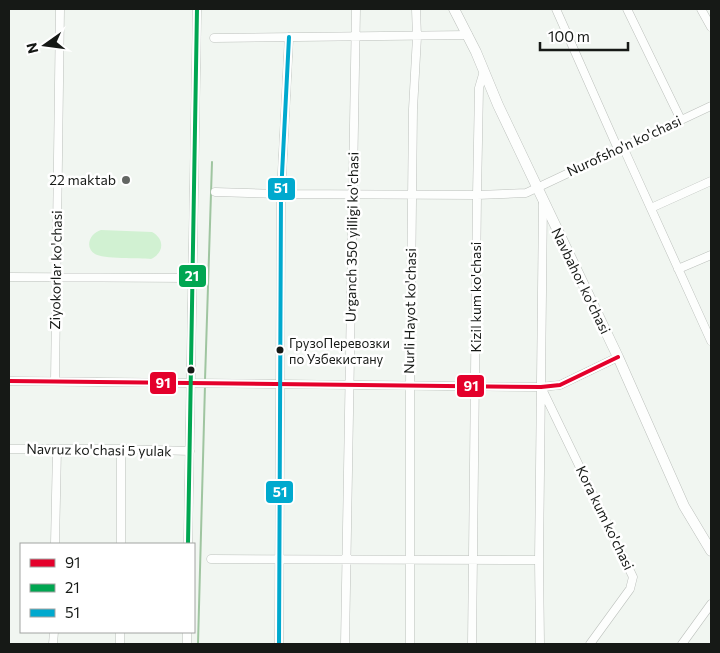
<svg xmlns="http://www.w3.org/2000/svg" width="720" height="653" font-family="Commissioner,sans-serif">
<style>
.green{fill:#d1f1d2}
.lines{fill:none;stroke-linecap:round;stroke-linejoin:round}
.stream{stroke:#9fc5a0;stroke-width:2}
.minor-casing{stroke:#bcc0bc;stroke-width:9}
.major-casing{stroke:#bcc0bc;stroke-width:11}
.minor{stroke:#fdfefd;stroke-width:8}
.major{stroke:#fdfefd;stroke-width:10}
.bus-1-casing{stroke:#fff;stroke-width:8}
.bus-2-casing{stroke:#fff;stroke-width:8}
.bus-3-casing{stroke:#fff;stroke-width:8}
.bus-1{stroke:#e4002b;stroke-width:4}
.bus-2{stroke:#00a651;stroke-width:4}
.bus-3{stroke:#00a9ce;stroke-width:4}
.poi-dot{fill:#636663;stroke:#fff;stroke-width:2}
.bus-dot{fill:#161916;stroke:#fff;stroke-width:2}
.labels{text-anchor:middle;stroke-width:5;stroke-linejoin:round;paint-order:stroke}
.bus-label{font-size:13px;fill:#161916;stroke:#fff;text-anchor:start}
.street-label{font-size:14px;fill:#161916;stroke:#fff}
.poi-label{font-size:14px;fill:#161916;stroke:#fff;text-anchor:end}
.line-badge{stroke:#fff;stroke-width:2}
.badge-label{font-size:14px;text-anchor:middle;font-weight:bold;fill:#fff}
</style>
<rect width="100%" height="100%" fill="#f1f6f1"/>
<!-- green -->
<path class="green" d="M 101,230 L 152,232 C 165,239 164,253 151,259 C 141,258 102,259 95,254 C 84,247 90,233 101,230 Z"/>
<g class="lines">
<!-- stream -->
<path class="stream" d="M 205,380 L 212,162
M 198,644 L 205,385"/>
<!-- minor casing -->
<g class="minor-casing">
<path id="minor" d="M 556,9 L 618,149
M 627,9 L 681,120
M 701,9 L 711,27
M 214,38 L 468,35
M 623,147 L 711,341
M 215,192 L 281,194 L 477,195 L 526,193 L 711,106
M 651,208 L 711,181
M 678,269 L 711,255
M 9,277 L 192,278
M 9,381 L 541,387 L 560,385 L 618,357
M 55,381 L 60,9
M 542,389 L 633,577 L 630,589 L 590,644
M 9,449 L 121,449 L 190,451
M 55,544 L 57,449
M 121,544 L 121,449
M 188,544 L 197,9
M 211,559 L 539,560
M 53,644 L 54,632
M 120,644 L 120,632
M 187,644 L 187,632
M 279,644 L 281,194 L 289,37
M 345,644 L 356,9
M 410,644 L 410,385 L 413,109 L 417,37 L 416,9
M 472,644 L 477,195 L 479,88 L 484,71
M 540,644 L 539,560 L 543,202
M 682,644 L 711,604"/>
</g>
<!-- major casing -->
<g class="major-casing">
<path id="major" d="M 454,9 L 476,52 L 498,105 L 618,357 L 684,506 L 711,551"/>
</g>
<!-- minor -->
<use href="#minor" class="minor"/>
<!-- major -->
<use href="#major" class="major"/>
<!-- bus-1 casing -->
<g class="bus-1-casing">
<path id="bus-1" d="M 9,381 L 541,387 L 560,385 L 618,357"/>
</g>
<!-- bus-2 casing -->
<g class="bus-2-casing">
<path id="bus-2" d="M 188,544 L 197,9"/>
</g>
<!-- bus-3 casing -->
<g class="bus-3-casing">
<path id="bus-3" d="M 279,644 L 281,194 L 289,37"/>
</g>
<!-- bus-1 -->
<use href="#bus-1" class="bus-1"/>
<!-- bus-2 -->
<use href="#bus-2" class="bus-2"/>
<!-- bus-3 -->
<use href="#bus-3" class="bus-3"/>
</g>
<!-- markers -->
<circle class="poi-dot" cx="126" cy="180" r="5"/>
<g class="bus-dot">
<circle cx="280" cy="350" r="4.5"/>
<circle cx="191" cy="370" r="4.5"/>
</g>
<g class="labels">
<!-- bus labels -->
<g class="bus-label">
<text x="289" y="348">ГрузоПеревозки<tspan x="289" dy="16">по Узбекистану</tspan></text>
</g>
<!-- street labels -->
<g class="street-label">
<text transform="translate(624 146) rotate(-25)" y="5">Nurofsho'n ko'chasi</text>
<text transform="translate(352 237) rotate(-89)" y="5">Urganch 350 yilligi ko'chasi</text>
<text transform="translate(56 270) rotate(-89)" y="5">Ziyokorlar ko'chasi</text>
<text transform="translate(581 281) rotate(64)" y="5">Navbahor ko'chasi</text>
<text transform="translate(476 297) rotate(-90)" y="5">Kizil kum ko'chasi</text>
<text transform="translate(410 311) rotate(-89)" y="5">Nurli Hayot ko'chasi</text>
<text transform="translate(99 450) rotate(1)" y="5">Navruz ko'chasi 5 yulak</text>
<text transform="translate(605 518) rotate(64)" y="5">Kora kum ko'chasi</text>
</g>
<!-- poi labels -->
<g class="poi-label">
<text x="116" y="185">22 maktab</text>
</g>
</g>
<g class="line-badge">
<rect x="267" y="177" width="29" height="24" rx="5" fill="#00a9ce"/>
<rect x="178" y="264" width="29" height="24" rx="5" fill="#00a651"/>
<rect x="149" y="371" width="28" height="24" rx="5" fill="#e4002b"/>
<rect x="456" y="374" width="29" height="24" rx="5" fill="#e4002b"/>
<rect x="265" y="480" width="29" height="24" rx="5" fill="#00a9ce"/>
</g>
<g class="badge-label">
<text x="281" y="193">51</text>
<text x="192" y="281">21</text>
<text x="163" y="388">91</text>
<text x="471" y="391">91</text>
<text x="280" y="497">51</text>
</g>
<!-- border -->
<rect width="720" height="653" fill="none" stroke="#161916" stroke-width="20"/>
<!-- legend -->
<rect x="20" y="543" width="175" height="90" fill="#ffffff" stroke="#a2a3a2"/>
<rect x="30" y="559" width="25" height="8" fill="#e4002b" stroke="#a2a3a2"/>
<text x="65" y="568" font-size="15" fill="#161916">91</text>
<rect x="30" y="584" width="25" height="8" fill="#00a651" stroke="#a2a3a2"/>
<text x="65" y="593" font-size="15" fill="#161916">21</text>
<rect x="30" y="609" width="25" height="8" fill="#00a9ce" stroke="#a2a3a2"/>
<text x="65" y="618" font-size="15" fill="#161916">51</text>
<!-- north arrow -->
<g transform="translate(45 45) rotate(256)" stroke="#ffffff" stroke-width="4" paint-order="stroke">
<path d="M0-4L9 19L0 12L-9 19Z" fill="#161916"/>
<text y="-8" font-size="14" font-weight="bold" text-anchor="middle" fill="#161916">N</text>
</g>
<!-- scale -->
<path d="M540 42v8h88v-8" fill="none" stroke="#161916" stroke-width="2.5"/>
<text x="548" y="42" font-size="15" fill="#161916" stroke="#ffffff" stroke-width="4" paint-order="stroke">100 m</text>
</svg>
